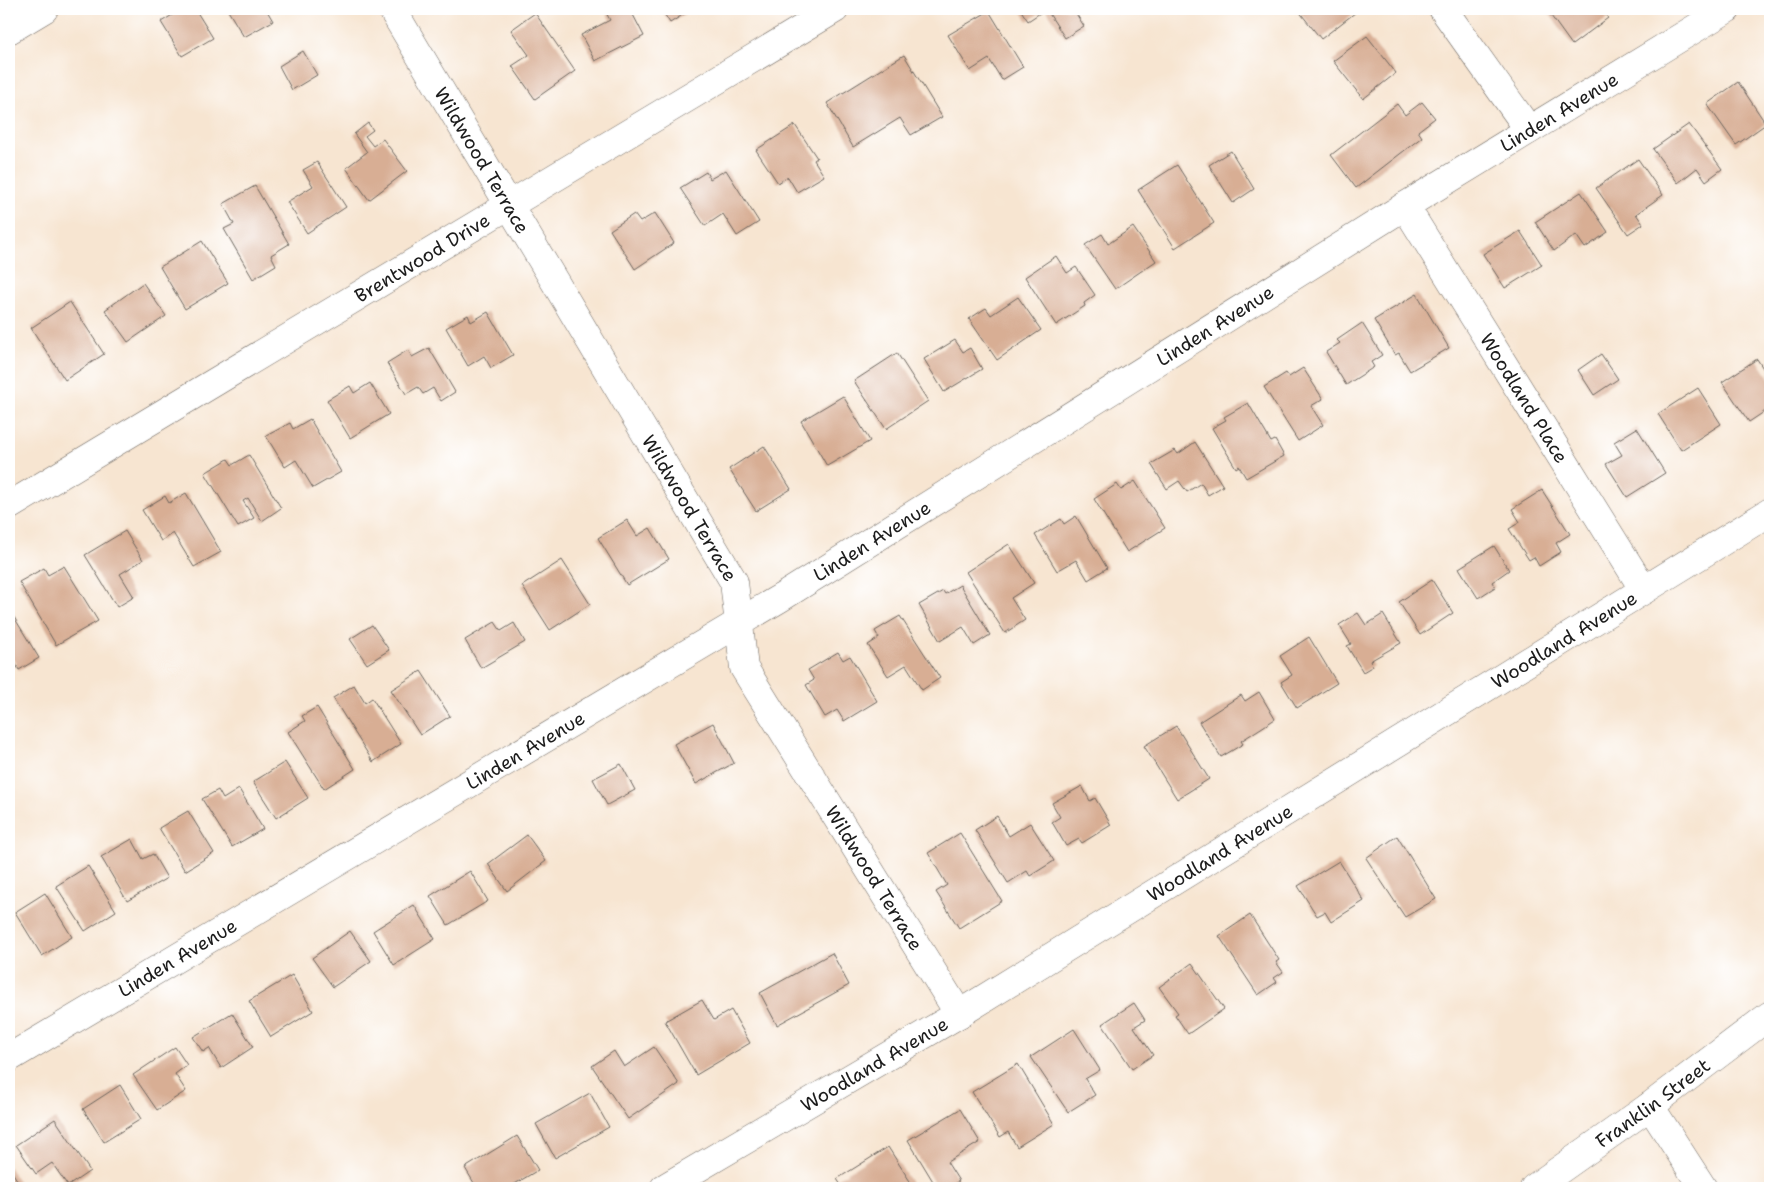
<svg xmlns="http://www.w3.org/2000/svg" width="1779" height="1197" font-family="'Shantell Sans',sans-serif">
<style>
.building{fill:#d8ae94}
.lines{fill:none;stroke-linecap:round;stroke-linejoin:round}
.street-casing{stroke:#69625b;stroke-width:29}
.street{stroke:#fff;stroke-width:28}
.labels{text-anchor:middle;stroke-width:4.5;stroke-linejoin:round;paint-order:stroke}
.street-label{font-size:19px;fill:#1c1c1c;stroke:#fff}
</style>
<rect width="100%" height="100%" fill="#fff"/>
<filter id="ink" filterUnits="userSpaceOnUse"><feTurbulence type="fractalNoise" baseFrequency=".02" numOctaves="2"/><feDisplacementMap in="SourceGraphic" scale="10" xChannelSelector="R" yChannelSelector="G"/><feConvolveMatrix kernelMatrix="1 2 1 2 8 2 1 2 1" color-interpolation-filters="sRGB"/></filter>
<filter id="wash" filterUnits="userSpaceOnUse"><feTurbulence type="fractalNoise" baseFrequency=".0096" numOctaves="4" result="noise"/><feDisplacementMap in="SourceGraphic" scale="20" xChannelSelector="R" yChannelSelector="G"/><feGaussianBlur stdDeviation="1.12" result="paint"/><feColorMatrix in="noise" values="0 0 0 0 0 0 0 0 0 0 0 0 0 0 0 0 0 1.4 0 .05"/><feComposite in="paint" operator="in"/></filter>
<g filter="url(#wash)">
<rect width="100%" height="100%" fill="#f7e5d1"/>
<g id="blocks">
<!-- building -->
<path class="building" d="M 182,9 L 195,9 L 213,38 L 182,56 L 161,22 Z
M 227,9 L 266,9 L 273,21 L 244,37 Z
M 604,9 L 630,9 L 644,36 L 595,61 L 581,35 L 610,20 Z
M 661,9 L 692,9 L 670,23 Z
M 1020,9 L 1073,9 L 1084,26 L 1065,38 L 1046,9 L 1028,21 Z
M 1300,9 L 1360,9 L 1321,39 L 1298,10 Z
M 1546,9 L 1602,9 L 1608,18 L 1572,45 Z
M 989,11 L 1023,67 L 1002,80 L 989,59 L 970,71 L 948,35 Z
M 535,13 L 575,71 L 535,99 L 512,66 L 529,55 L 511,30 Z
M 1367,36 L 1396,73 L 1363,99 L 1333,61 Z
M 303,51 L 317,75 L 292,90 L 279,66 Z
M 904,55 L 942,117 L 911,135 L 900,118 L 853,147 L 827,103 Z
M 1738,82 L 1766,124 L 1736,145 L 1707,104 Z
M 1422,102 L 1435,118 L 1418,131 L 1422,137 L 1356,188 L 1331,155 L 1397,104 L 1405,115 Z
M 368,123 L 373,130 L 365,136 L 373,146 L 383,139 L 407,171 L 369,200 L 346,168 L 367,152 L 354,134 Z
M 1689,124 L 1722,169 L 1706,181 L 1697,168 L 1678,183 L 1653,149 Z
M 795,125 L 817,158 L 814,160 L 824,176 L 797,192 L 788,177 L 778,183 L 756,150 Z
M 1231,151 L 1254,189 L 1233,203 L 1209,165 Z
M 1638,159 L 1663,195 L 1636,214 L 1643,224 L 1628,234 L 1596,188 Z
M 317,162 L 346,207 L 307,233 L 287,202 L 313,186 L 303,170 Z
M 1177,165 L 1214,223 L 1175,248 L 1138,190 Z
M 726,170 L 759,222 L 737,236 L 723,214 L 705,226 L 680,188 L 706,172 L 710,179 Z
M 255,186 L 289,244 L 271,255 L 276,265 L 253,279 L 224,229 L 234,224 L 223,204 Z
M 1581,192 L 1608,232 L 1585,248 L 1576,235 L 1554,251 L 1535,222 Z
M 655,213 L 674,243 L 635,269 L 610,230 L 634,214 L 640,222 Z
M 1133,227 L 1156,261 L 1115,289 L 1085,245 L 1102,234 L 1108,244 Z
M 1520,231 L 1542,265 L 1505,288 L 1483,254 Z
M 202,241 L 228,283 L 185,309 L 160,267 Z
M 1056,256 L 1067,273 L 1076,267 L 1095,295 L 1084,303 L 1085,306 L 1056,325 L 1025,277 Z
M 143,283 L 166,316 L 128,342 L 105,310 Z
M 1417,294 L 1449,348 L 1410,371 L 1399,353 L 1395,355 L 1374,320 Z
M 1018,297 L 1041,330 L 997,360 L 969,319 L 986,308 L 991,315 Z
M 70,302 L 104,354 L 65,380 L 31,328 Z
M 488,312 L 513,355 L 491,368 L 484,356 L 468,366 L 446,328 L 468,315 L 471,322 Z
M 1362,323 L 1382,355 L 1371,362 L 1374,367 L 1346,385 L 1326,352 L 1340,343 L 1337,340 Z
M 955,340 L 963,352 L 970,348 L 982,369 L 944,392 L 924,359 Z
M 429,348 L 455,392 L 441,401 L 433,388 L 423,394 L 418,387 L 406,394 L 387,363 L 408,350 L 412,357 Z
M 897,353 L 928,401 L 886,429 L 854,381 Z
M 1601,354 L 1618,379 L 1594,395 L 1578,370 Z
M 1757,359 L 1770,379 L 1770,408 L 1749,422 L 1722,382 Z
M 1303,368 L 1323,399 L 1311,406 L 1323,425 L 1298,441 L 1264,387 L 1286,373 L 1289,377 Z
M 370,383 L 389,414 L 350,438 L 327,400 L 350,386 L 354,393 Z
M 1698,388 L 1721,424 L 1681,450 L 1658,414 Z
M 843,396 L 870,441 L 827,466 L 801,421 Z
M 1248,403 L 1271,442 L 1275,440 L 1284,456 L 1246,478 L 1239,466 L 1236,468 L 1212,428 L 1226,420 L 1224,417 Z
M 310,419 L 341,472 L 313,488 L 296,460 L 285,467 L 266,436 L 290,423 L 293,429 Z
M 1637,428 L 1665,473 L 1627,497 L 1606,464 L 1622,455 L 1614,442 Z
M 1195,442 L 1223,486 L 1208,495 L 1201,483 L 1187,492 L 1179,481 L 1167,489 L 1151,464 L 1175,450 L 1178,454 Z
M 764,446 L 791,489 L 756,511 L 729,469 Z
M 249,455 L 281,508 L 262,521 L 248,498 L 243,501 L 254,518 L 238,527 L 205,473 L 228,459 L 232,465 Z
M 1135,481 L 1165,528 L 1127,552 L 1094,499 L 1117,484 L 1121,490 Z
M 1542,490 L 1570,534 L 1556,543 L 1561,552 L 1539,566 L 1534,557 L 1529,560 L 1509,529 L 1520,522 L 1512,509 Z
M 186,493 L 221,552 L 194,567 L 173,533 L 161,541 L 142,510 L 165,496 L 169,503 Z
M 1076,516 L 1107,568 L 1088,580 L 1076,560 L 1057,571 L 1035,535 L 1061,519 L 1064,524 Z
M 627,520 L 637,536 L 650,528 L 669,559 L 627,585 L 598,538 Z
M 125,531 L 143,560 L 120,574 L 134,597 L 117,607 L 85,555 Z
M 1009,544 L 1034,583 L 1011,598 L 1025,620 L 1005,633 L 966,572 Z
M 1494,546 L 1509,570 L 1492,582 L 1495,587 L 1478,598 L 1459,568 Z
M 562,560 L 590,604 L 550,630 L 522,586 Z
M 64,566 L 98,621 L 56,645 L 19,582 L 44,568 L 48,575 Z
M 1432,580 L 1453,613 L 1420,635 L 1399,602 Z
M 960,585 L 990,635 L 974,645 L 963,627 L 940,641 L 919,605 L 943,591 L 945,594 Z
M 9,609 L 39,658 L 19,670 L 9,652 Z
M 1358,613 L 1366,625 L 1383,614 L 1401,643 L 1370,661 L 1373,666 L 1363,672 L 1347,646 L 1351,644 L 1339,625 Z
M 900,616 L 940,678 L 922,690 L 906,665 L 888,676 L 868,645 L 879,638 L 875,631 Z
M 495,622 L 501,631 L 514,623 L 525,642 L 481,668 L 465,640 Z
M 372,625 L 389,650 L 367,664 L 350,639 Z
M 1309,637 L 1337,683 L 1297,708 L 1281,682 L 1292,675 L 1280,656 Z
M 838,652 L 843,660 L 850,656 L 877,701 L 844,721 L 837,710 L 825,717 L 806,685 L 814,680 L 808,670 Z
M 421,671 L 450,716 L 420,735 L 391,690 Z
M 354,685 L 365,703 L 372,698 L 401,744 L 373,762 L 333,698 Z
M 1259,692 L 1275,719 L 1241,741 L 1243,744 L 1221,757 L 1199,722 L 1241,695 L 1245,701 Z
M 317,707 L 355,769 L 324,789 L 288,732 L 305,721 L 302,716 Z
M 713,723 L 734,763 L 696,784 L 674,744 Z
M 1176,726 L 1209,779 L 1177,799 L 1144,746 Z
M 285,762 L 308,798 L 276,818 L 253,782 Z
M 621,764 L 635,790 L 607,805 L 593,779 Z
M 1082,786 L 1090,801 L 1095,798 L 1111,825 L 1082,843 L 1079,839 L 1066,846 L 1052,822 L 1060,817 L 1052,803 Z
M 239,789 L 263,829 L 232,847 L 202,799 L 218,790 L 223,799 Z
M 188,811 L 214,853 L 185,871 L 159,828 Z
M 997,816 L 1009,836 L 1030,823 L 1054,861 L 1030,876 L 1027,871 L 1008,883 L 975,830 Z
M 960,833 L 1002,901 L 959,928 L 936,892 L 947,885 L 928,853 Z
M 527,835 L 546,861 L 507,891 L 488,864 Z
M 1397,836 L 1436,899 L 1405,917 L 1366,858 Z
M 132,839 L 143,859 L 153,854 L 167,878 L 127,901 L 101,857 Z
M 1339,861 L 1364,901 L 1331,922 L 1325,912 L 1317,916 L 1298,886 Z
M 88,866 L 116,911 L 85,931 L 56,886 Z
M 470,871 L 488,901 L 448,925 L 430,896 Z
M 45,893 L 72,937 L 42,956 L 15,912 Z
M 414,905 L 435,939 L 394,965 L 373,931 Z
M 1250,915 L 1279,960 L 1276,962 L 1283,972 L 1274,978 L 1277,982 L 1258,995 L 1219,936 Z
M 350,931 L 371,961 L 333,987 L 312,958 Z
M 832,953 L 849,985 L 777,1025 L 760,993 Z
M 1192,963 L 1224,1009 L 1188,1034 L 1175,1015 L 1178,1013 L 1159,987 Z
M 292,975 L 313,1011 L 271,1037 L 249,1001 Z
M 702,1000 L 714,1020 L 731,1010 L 750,1043 L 696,1075 L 665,1021 Z
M 1134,1003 L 1145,1020 L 1134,1027 L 1153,1055 L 1132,1069 L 1102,1024 Z
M 232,1013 L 253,1047 L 221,1068 L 209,1048 L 203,1052 L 193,1037 Z
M 1074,1029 L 1100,1070 L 1085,1079 L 1095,1095 L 1068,1112 L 1031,1057 Z
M 175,1047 L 187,1065 L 175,1074 L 186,1091 L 157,1110 L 133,1075 Z
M 654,1047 L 679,1084 L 628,1119 L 592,1066 L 614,1051 L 624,1067 Z
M 1018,1064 L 1054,1124 L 1017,1147 L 1008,1132 L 1000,1137 L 972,1092 Z
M 120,1085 L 141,1119 L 104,1142 L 83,1109 Z
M 590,1093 L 609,1127 L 555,1158 L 536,1124 Z
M 960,1109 L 980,1142 L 947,1162 L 959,1181 L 947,1188 L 937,1188 L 908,1140 Z
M 55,1119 L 90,1171 L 68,1186 L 52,1163 L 36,1174 L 16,1145 Z
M 517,1136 L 538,1170 L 508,1188 L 477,1188 L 465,1168 Z
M 888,1147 L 913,1186 L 910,1188 L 843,1188 L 837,1179 Z
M 9,1167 L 22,1188 L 9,1188 Z"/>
</g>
</g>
<g filter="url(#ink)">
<use href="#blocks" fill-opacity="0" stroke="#69625b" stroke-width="1"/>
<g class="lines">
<!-- street casing -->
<g class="street-casing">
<g id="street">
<path id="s1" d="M 392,9 L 734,582 L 744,668 L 959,1014"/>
<path d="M 1443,9 L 1529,130"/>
<path d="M 9,30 L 44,9"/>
<path id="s2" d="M 1405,206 L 1644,590"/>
<path id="s3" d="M 9,506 L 835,9"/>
<path id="s4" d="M 9,1058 L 782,597 L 1405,206 L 1727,9"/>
<path d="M 1650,1106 L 1703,1188"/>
<path id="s5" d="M 664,1188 L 959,1014 L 1770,512"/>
<path id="s6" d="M 1534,1188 L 1650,1106 L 1770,1015"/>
</g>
</g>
<!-- street -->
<use href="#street" class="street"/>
</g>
</g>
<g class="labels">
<!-- street labels -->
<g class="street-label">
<text dy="7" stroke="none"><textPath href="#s4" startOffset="1816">Linden Avenue</textPath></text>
<text dy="7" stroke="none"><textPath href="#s1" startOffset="176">Wildwood Terrace</textPath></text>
<text dy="7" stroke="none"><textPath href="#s3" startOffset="482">Brentwood Drive</textPath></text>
<text dy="7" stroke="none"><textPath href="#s4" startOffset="1411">Linden Avenue</textPath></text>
<text dy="7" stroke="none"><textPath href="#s2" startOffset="226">Woodland Place</textPath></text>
<text dy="7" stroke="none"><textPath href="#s1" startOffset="581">Wildwood Terrace</textPath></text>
<text dy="7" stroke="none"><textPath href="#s4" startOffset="1006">Linden Avenue</textPath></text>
<text dy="7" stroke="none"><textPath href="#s5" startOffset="1054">Woodland Avenue</textPath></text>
<text dy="7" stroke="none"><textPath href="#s4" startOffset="601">Linden Avenue</textPath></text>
<text dy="7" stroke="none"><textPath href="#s5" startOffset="649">Woodland Avenue</textPath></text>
<text dy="7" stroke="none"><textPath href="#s1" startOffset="1001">Wildwood Terrace</textPath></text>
<text dy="7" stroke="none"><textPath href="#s4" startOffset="196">Linden Avenue</textPath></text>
<text dy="7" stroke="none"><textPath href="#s5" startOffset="244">Woodland Avenue</textPath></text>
<text dy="7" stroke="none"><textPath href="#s6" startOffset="146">Franklin Street</textPath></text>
</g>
</g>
<!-- margin -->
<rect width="1779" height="1197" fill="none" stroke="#fff" stroke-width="30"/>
</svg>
